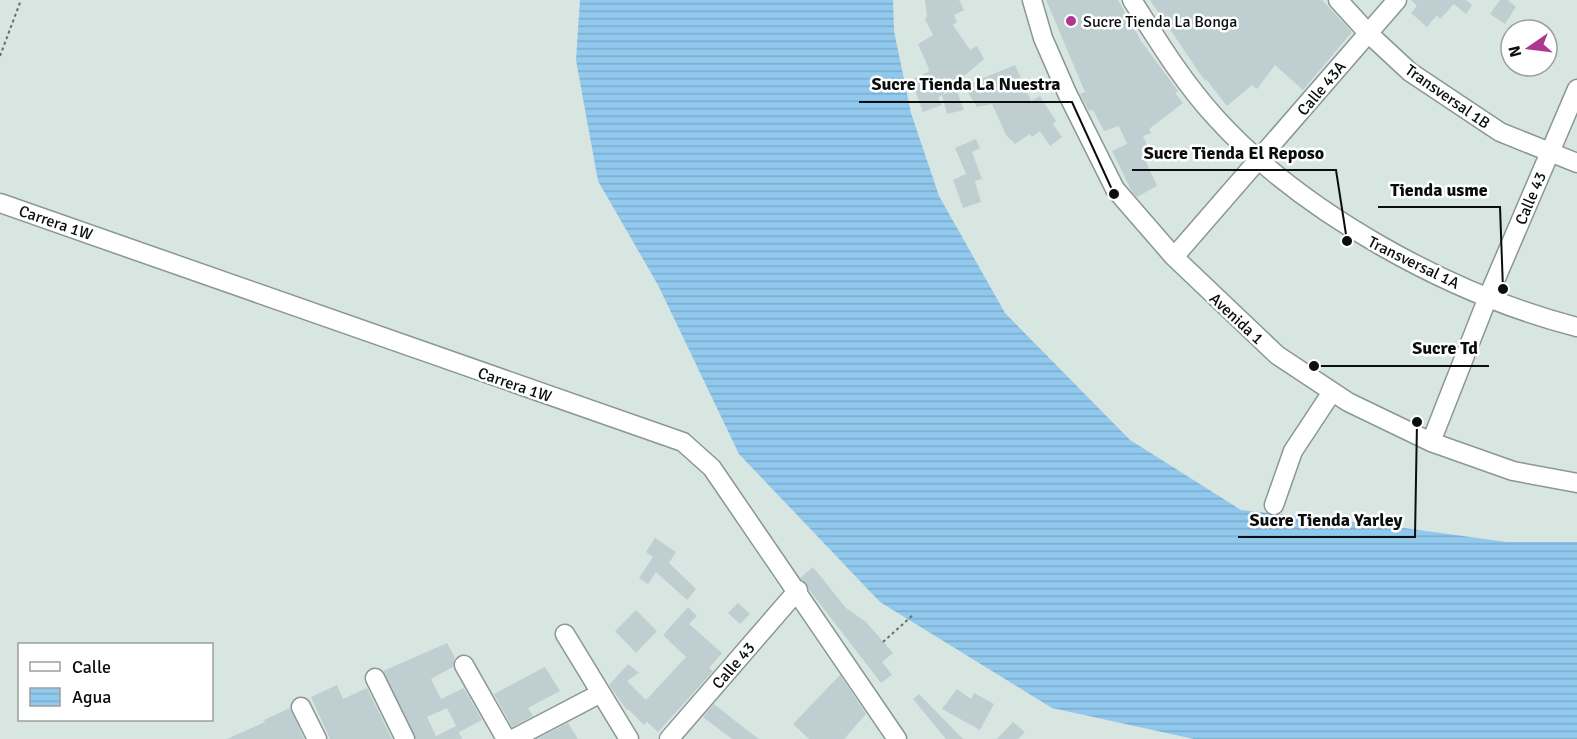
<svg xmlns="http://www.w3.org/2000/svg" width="1577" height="739" font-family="Signika,sans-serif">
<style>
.water{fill:url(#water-rules)}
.building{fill:#bfcfd1;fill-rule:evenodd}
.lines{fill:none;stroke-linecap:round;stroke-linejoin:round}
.minor-casing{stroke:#8a9792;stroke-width:21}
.path{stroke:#67706c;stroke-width:2;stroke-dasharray:3 3;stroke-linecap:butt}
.minor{stroke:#fff;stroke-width:18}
.poi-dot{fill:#ad3890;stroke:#fff;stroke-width:2}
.labels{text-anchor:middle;stroke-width:5;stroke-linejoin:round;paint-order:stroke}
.poi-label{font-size:16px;fill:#0a0f0d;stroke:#fff;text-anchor:start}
.street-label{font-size:16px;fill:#0a0f0d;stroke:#fff}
.leader{fill:none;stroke:#0a0f0d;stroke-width:2}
.callout-dot{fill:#0a0f0d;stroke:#fff;stroke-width:2}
.callout-label{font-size:18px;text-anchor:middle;font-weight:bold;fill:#0a0f0d;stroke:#fff;stroke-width:5;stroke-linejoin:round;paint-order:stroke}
</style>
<defs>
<pattern id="water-rules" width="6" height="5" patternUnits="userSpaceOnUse" patternTransform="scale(1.5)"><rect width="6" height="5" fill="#91c8ed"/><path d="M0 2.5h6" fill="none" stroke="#7cabca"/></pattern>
</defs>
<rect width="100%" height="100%" fill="#d7e6e0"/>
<!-- water -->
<path class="water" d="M 580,0 L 893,0 L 894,31 L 911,113 L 939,196 L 1005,313 L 1130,440 L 1241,510 L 1382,525 L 1507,542 L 1577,542 L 1577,739 L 1194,739 L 1052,708 L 880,602 L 739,454 L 658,285 L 598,181 L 576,60 Z"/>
<!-- building -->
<path class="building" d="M 925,0 L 959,0 L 964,10 L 954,15 L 957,22 L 953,25 L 970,50 L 977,46 L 984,59 L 942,95 L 956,89 L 964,110 L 947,114 L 942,95 L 938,98 L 942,105 L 923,112 L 911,80 L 928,72 L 929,69 L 918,44 L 933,35 L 925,19 L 927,17 Z
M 1046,0 L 1118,0 L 1141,41 L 1178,91 L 1175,93 L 1183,103 L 1149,129 L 1151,133 L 1143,136 L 1149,150 L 1142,153 L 1157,186 L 1137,197 L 1132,192 L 1112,151 L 1127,144 L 1119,126 L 1104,131 L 1093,110 L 1089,111 L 1080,94 L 1085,92 Z
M 1150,0 L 1322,0 L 1352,32 L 1303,90 L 1275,65 L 1257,89 L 1252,85 L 1227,106 L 1206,79 L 1205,81 Z
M 1411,0 L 1466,0 L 1472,5 L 1466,14 L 1454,4 L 1440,19 L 1437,15 L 1427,27 L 1411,13 L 1417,6 Z
M 1500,0 L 1508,0 L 1516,7 L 1505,24 L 1490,14 Z
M 1015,65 L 1031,101 L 1040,96 L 1056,121 L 1053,124 L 1062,137 L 1050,146 L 1040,131 L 1032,137 L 1030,134 L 1015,144 L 1006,135 L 992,104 L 977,107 L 964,86 Z
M 976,139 L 980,148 L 972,152 L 982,179 L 975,181 L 981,202 L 963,208 L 953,180 L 966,174 L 955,148 Z
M 655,538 L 676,552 L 669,563 L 696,589 L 687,600 L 656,572 L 648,584 L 639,578 L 653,557 L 646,552 Z
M 813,567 L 846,608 L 866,622 L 893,653 L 882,662 L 892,675 L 881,683 L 800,578 Z
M 738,603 L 750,614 L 740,624 L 728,613 Z
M 688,607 L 697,616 L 689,624 L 722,653 L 709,668 L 713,671 L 658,732 L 647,722 L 644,725 L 628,709 L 627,710 L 609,685 L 628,664 L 639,673 L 627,681 L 646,700 L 686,657 L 663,635 Z
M 636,610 L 657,631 L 636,653 L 615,631 Z
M 447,643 L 455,658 L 453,667 L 431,679 L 441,699 L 464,688 L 482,720 L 459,732 L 456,726 L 462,739 L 416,739 L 383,671 ZM 447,708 L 456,726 L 436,736 L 427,717 Z
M 545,667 L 560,691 L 528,708 L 533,716 L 512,727 L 494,694 Z
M 840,675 L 866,714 L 844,739 L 809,739 L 793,724 Z
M 337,685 L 343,699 L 367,688 L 392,739 L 330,739 L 311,697 Z
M 957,689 L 971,699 L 974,693 L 994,704 L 980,730 L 942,709 Z
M 919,694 L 963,739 L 946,739 L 913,699 Z
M 714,704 L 743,727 L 759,739 L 732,739 L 703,717 Z
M 290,708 L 304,739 L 227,739 L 265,722 L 264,720 Z
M 1013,722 L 1025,732 L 1018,739 L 997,739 Z
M 568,723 L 578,739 L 537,739 Z"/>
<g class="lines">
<!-- minor casing -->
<g class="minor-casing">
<path id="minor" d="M 1032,0 L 1043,38 L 1067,93 L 1115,189 L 1174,257 L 1277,355 L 1348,402 L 1431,442 L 1513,471 L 1577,483
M 1132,0 C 1158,41 1183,82 1216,118 C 1303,214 1452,295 1577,327
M 1338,0 L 1368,33 L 1410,72 L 1500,132 L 1577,163
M 0,203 L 683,442 L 712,468 L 897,739
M 1174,257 L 1397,0
M 1431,442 L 1488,297 L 1577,89
M 1274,505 L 1293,451 L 1332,392
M 565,634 L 629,739
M 464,665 L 506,739
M 375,678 L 405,739
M 301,707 L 317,739
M 513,739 L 601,693
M 669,739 L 798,590"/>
</g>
<!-- path -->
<path class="path" d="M 0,56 L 21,0
M 883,642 L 914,614"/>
<!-- minor -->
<use href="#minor" class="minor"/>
</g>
<!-- markers -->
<circle class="poi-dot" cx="1071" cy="21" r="6"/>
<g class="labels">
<!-- poi labels -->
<g class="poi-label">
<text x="1083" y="27">Sucre Tienda La Bonga</text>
</g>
<!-- street labels -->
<g class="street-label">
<text transform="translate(1321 88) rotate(-50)" y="6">Calle 43A</text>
<text transform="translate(1448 96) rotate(35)" y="6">Transversal 1B</text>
<text transform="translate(1530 198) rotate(-67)" y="6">Calle 43</text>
<text transform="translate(56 222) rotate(19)" y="6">Carrera 1W</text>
<text transform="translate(1414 262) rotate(26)" y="6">Transversal 1A</text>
<text transform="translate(1237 318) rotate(43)" y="6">Avenida 1</text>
<text transform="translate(515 384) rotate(19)" y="6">Carrera 1W</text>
<text transform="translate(733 665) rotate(-49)" y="6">Calle 43</text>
</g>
</g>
<!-- callouts -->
<path class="leader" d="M1114 194L1072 102H859M1347 241L1336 170H1132M1503 289L1500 207H1378M1314 366L1400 366H1489M1417 422L1415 537H1238"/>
<g class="callout-dot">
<circle cx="1114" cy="194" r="6"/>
<circle cx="1347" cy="241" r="6"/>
<circle cx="1503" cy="289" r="6"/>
<circle cx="1314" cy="366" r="6"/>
<circle cx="1417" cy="422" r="6"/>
</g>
<g class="callout-label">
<text x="966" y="90">Sucre Tienda La Nuestra</text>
<text x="1234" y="159">Sucre Tienda El Reposo</text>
<text x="1439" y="196">Tienda usme</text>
<text x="1445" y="354">Sucre Td</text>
<text x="1326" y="526">Sucre Tienda Yarley</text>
</g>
<!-- legend -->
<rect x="18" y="643" width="195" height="78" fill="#ffffff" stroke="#9d9f9e" stroke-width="1.5"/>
<rect x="30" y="662" width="30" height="9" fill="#ffffff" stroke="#9d9f9e" stroke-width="1.5"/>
<text x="72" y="673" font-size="18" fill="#0a0f0d">Calle</text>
<rect x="30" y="688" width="30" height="18" fill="url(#water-rules)" stroke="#9d9f9e" stroke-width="1.5"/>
<text x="72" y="703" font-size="18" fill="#0a0f0d">Agua</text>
<!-- north arrow -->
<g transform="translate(1529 48) rotate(256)"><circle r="28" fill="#ffffff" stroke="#9d9f9e" stroke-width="1.5"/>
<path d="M0-4.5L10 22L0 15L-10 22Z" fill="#ad3890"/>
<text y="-9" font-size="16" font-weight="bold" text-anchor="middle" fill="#0a0f0d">N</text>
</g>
</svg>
